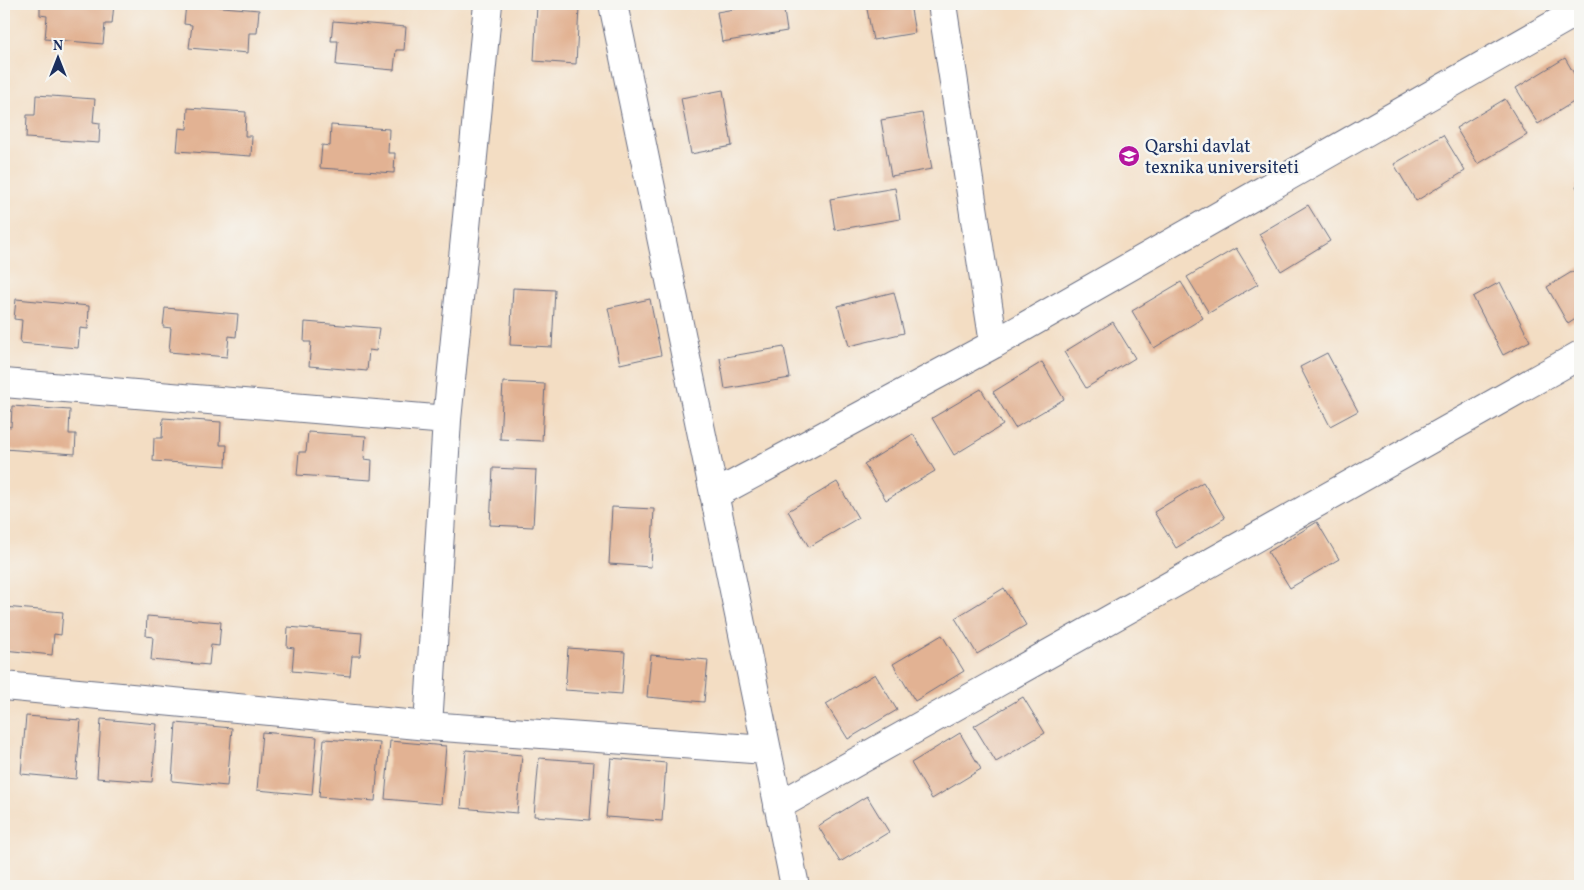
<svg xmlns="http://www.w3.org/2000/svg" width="1584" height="890" font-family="Vollkorn,serif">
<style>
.building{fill:#e2b293}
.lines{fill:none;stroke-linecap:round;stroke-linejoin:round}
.minor-casing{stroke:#676c81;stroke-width:30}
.minor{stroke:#fff;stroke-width:28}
.labels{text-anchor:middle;stroke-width:5;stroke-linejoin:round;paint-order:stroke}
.poi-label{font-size:18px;fill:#1b2f5e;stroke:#f6f6f2;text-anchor:start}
</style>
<rect width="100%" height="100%" fill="#f6f6f2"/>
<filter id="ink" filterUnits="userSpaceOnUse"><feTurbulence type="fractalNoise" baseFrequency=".02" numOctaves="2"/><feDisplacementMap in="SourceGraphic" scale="10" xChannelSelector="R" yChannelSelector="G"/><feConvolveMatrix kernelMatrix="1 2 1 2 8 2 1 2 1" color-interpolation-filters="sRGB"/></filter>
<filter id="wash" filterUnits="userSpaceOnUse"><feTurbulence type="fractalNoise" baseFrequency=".0096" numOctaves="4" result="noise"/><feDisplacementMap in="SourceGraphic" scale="20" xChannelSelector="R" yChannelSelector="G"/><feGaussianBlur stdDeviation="1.12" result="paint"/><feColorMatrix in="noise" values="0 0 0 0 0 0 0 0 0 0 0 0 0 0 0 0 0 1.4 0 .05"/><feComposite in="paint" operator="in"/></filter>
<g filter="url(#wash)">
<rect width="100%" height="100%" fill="#f3ddc3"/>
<g id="blocks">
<!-- building -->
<path class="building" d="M 40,4 L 114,4 L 112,24 L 105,24 L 103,44 L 45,39 L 47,16 L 40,15 Z
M 186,4 L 259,10 L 257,33 L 249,33 L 248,53 L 189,48 L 192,25 L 184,24 Z
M 658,4 L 674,4 L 674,5 L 659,8 Z
M 763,4 L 783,4 L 787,31 L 722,42 L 717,12 Z
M 866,4 L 910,4 L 915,33 L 873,40 Z
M 537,5 L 579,7 L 576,64 L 534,61 Z
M 333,21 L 406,27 L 404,50 L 396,50 L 394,70 L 336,65 L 338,41 L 331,41 Z
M 1565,58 L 1580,84 L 1580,98 L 1538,124 L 1516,88 Z
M 723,90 L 732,146 L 691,154 L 681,98 Z
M 36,95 L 95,99 L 93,122 L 100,123 L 99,143 L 26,138 L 27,115 L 35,115 Z
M 1505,99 L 1527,135 L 1478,164 L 1456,128 Z
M 188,108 L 246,112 L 245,136 L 252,136 L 251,156 L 177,151 L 179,128 L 187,129 Z
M 922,113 L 932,169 L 891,176 L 881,120 Z
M 331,125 L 389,129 L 388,153 L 395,153 L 394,173 L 320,168 L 322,145 L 330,146 Z
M 1443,135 L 1465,171 L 1416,201 L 1394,164 Z
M 1580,183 L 1580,194 L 1576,186 Z
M 895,188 L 900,219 L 835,230 L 830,199 Z
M 1308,205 L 1330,241 L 1281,271 L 1259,234 Z
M 1236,248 L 1258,284 L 1209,313 L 1187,277 Z
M 1580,267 L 1580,316 L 1568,324 L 1547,287 Z
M 1181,282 L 1203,318 L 1154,348 L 1132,311 Z
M 1500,282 L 1530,341 L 1503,355 L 1473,297 Z
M 513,288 L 555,290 L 552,347 L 510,345 Z
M 894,292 L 904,333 L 849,346 L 838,306 Z
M 16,299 L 89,306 L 88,329 L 80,328 L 78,348 L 20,343 L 22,320 L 14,319 Z
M 650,299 L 661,355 L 620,364 L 608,308 Z
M 165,308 L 238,314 L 236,337 L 229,336 L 227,357 L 169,352 L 171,328 L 163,327 Z
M 305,322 L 379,328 L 376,351 L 369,350 L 367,371 L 309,366 L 311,342 L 304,342 Z
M 1113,322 L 1135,358 L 1086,388 L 1064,352 Z
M 784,347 L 790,378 L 725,389 L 720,358 Z
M 1327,353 L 1358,411 L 1330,426 L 1300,367 Z
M 1042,362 L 1064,399 L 1015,428 L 993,392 Z
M 503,382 L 545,384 L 542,441 L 500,439 Z
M 981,389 L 1003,425 L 954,455 L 932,418 Z
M 12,406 L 70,410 L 69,434 L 76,434 L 75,454 L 4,449 L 4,426 L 11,427 Z
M 163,418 L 221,422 L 220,445 L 227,445 L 226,466 L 153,461 L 154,438 L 162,438 Z
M 308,432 L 366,436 L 364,459 L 372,460 L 371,480 L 297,475 L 299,452 L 306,452 Z
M 913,434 L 935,471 L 886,500 L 864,464 Z
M 493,468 L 536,470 L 533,527 L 490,525 Z
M 837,482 L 858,518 L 809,547 L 788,511 Z
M 1203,482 L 1225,518 L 1176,548 L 1154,512 Z
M 612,507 L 654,509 L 651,567 L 609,564 Z
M 1317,522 L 1339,559 L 1290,588 L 1268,552 Z
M 1004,588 L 1026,625 L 977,654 L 955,618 Z
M 4,607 L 63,612 L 61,635 L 54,634 L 52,655 L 4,650 Z
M 147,616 L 221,622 L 219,646 L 211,645 L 209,665 L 151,660 L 153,637 L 146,636 Z
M 288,627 L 362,633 L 360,656 L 352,656 L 350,676 L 292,671 L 294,648 L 287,647 Z
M 942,635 L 964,671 L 915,701 L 893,664 Z
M 568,648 L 625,652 L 622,694 L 565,690 Z
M 651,655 L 708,660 L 704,702 L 647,697 Z
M 875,674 L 897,710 L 848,739 L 826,704 Z
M 1023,697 L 1045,733 L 996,762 L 974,726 Z
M 26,716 L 81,720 L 76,779 L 21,774 Z
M 4,718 L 7,718 L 5,742 L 4,742 Z
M 101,719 L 157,724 L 152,782 L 97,778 Z
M 176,723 L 232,728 L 227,786 L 172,781 Z
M 262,732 L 317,737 L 312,795 L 257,790 Z
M 960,733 L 981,769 L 932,799 L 911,763 Z
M 324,739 L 380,743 L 375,801 L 319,797 Z
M 390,741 L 446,746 L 441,804 L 385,799 Z
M 466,750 L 522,755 L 517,813 L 461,808 Z
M 539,758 L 594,762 L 590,820 L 534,816 Z
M 611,758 L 666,763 L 662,821 L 606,817 Z
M 867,796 L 889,832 L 840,862 L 818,826 Z"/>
</g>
</g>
<g filter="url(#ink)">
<use href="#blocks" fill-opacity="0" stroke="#676c81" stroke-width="1"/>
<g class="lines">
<!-- minor casing -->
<g class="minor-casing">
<path id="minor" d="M 613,4 L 795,886
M 942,4 L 994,344
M 4,383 L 447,420
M 714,495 L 994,344 L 1580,10
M 4,686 L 428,726 L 766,750
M 428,726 L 447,420 L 488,4
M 778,806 L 1580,355"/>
</g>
<!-- minor -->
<use href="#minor" class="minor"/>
</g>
</g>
<!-- icons -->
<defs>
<g id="university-disc" transform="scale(1.125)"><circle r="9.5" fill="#b5179e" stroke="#f6f6f2"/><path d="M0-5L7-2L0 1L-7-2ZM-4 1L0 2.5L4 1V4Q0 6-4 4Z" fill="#fff"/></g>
</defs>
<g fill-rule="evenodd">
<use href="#university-disc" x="1129" y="156"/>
</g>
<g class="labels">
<!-- poi labels -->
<g class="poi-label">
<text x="1145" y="152">Qarshi davlat<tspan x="1145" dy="21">texnika universiteti</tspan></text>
</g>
</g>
<!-- margin -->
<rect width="1584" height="890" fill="none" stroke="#f6f6f2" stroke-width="20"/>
<!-- north arrow -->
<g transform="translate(58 58)" stroke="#f6f6f2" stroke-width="4" paint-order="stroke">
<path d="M0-4L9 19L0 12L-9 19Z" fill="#1b2f5e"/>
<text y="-8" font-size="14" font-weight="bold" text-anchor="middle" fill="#1b2f5e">N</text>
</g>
</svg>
